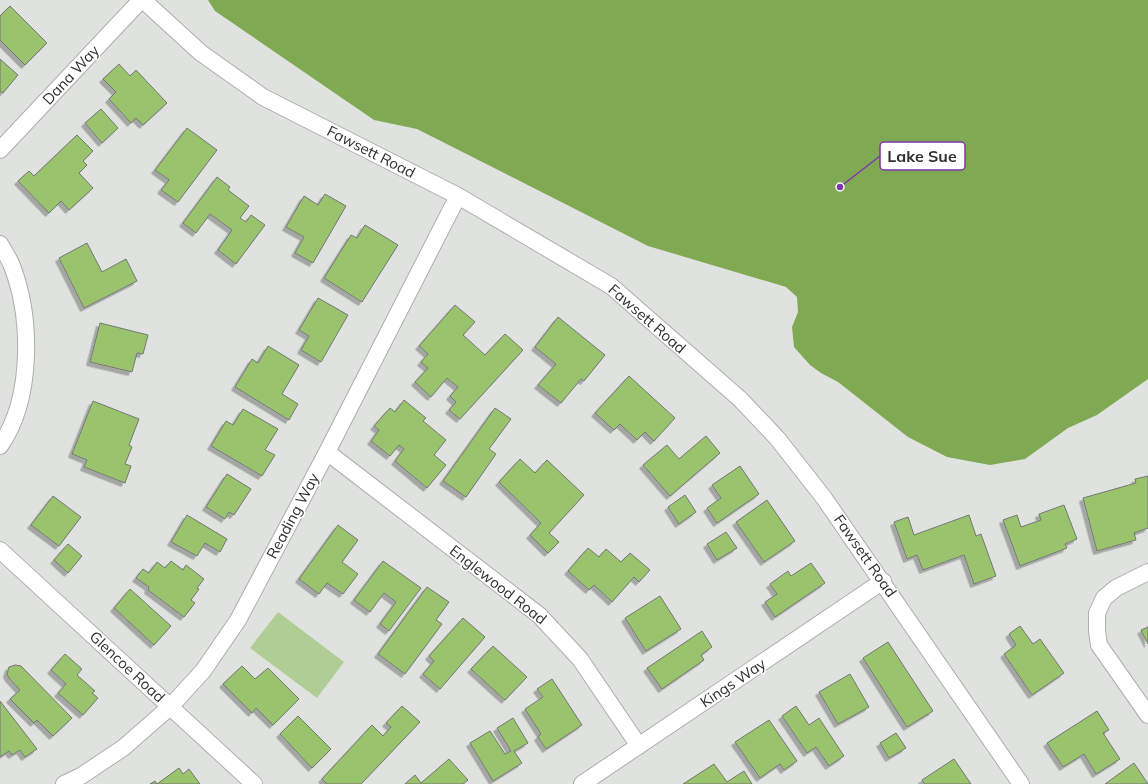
<svg xmlns="http://www.w3.org/2000/svg" width="1148" height="784" font-family="Mulish,sans-serif">
<style>
.green{fill:#b0cd96}
.water{fill:#80a953}
.building{fill:#99c36d;stroke:#757774;filter:url(#shadow)}
.lines{fill:none;stroke-linecap:round;stroke-linejoin:round}
.minor-casing{stroke:#acaeab;stroke-width:18}
.minor{stroke:#fff;stroke-width:16}
.labels{text-anchor:middle;stroke-width:3;stroke-linejoin:round;paint-order:stroke}
.street-label{font-size:15px;fill:#2f302f;stroke:#fff}
.leader{fill:none;stroke:#7e36a9;stroke-width:1.5}
.callout-dot{fill:#7e36a9;stroke:#fff;stroke-width:1.5}
.callout{fill:#fff;stroke:#7e36a9;stroke-width:1.5}
.callout-label{font-size:16px;text-anchor:middle;font-weight:bold;fill:#2f302f}
</style>
<defs>
<filter id="shadow"><feDropShadow dx="-3.5" dy="3.5" stdDeviation="0" flood-color="#0004"/></filter>
</defs>
<rect width="100%" height="100%" fill="#e0e2df"/>
<!-- green -->
<path class="green" d="M 278,612 L 344,662 L 317,698 L 250,648 Z"/>
<!-- water -->
<path class="water" d="M 208,0 L 1148,0 L 1148,379 L 1097,415 L 1068,428 L 1025,459 L 990,465 L 947,457 L 908,437 L 838,382 L 821,373 L 810,365 L 794,347 L 792,327 L 798,312 L 797,297 L 786,287 L 648,246 L 417,129 L 374,120 L 215,11 Z"/>
<!-- building -->
<path class="building" d="M 10,6 L 47,43 L 25,65 L 0,40 L 0,16 Z
M 0,59 L 18,75 L 3,93 L 0,91 Z
M 119,64 L 130,76 L 136,70 L 167,103 L 143,125 L 136,118 L 131,123 L 109,99 L 116,92 L 103,79 Z
M 101,109 L 118,128 L 102,143 L 85,123 Z
M 187,128 L 217,150 L 178,202 L 161,190 L 169,180 L 155,170 Z
M 77,135 L 93,151 L 83,161 L 87,165 L 79,173 L 93,188 L 69,210 L 61,201 L 49,213 L 18,181 L 29,171 L 34,176 Z
M 217,177 L 230,187 L 228,190 L 249,206 L 240,218 L 246,222 L 251,215 L 265,225 L 236,264 L 218,250 L 232,230 L 210,214 L 196,233 L 183,223 Z
M 325,194 L 346,206 L 313,263 L 295,253 L 304,237 L 286,227 L 304,196 L 318,205 Z
M 365,225 L 398,245 L 362,302 L 324,278 L 351,235 L 357,238 Z
M 87,243 L 102,272 L 126,259 L 137,281 L 84,308 L 59,258 Z
M 318,298 L 348,315 L 321,362 L 301,350 L 309,336 L 299,330 Z
M 455,305 L 475,322 L 463,335 L 485,355 L 505,334 L 523,350 L 460,419 L 449,410 L 456,402 L 450,396 L 458,387 L 447,378 L 431,397 L 415,382 L 428,368 L 421,362 L 428,354 L 419,346 Z
M 558,317 L 605,355 L 584,381 L 581,379 L 561,403 L 538,385 L 556,364 L 535,347 Z
M 100,323 L 148,335 L 143,354 L 137,353 L 132,372 L 90,362 Z
M 268,346 L 299,365 L 282,394 L 298,404 L 289,420 L 235,387 L 252,359 L 258,363 Z
M 629,376 L 675,418 L 654,441 L 645,432 L 637,440 L 620,424 L 614,430 L 595,413 Z
M 404,400 L 426,418 L 423,421 L 446,440 L 434,455 L 446,465 L 427,488 L 395,461 L 404,449 L 399,445 L 390,456 L 371,441 L 379,430 L 374,426 L 390,408 L 395,412 Z
M 93,401 L 139,419 L 129,445 L 132,447 L 125,464 L 131,466 L 125,483 L 84,467 L 87,460 L 72,454 Z
M 495,408 L 511,419 L 489,449 L 496,454 L 466,497 L 443,481 Z
M 243,409 L 278,429 L 265,450 L 275,455 L 262,476 L 211,446 L 226,421 L 233,425 Z
M 706,436 L 720,453 L 670,496 L 643,465 L 667,445 L 679,459 Z
M 520,459 L 535,473 L 547,460 L 584,495 L 549,533 L 559,542 L 548,553 L 530,535 L 541,523 L 499,482 Z
M 740,466 L 759,494 L 717,523 L 707,508 L 721,498 L 712,485 Z
M 227,474 L 251,489 L 234,515 L 229,512 L 225,519 L 206,507 Z
M 1148,476 L 1148,528 L 1134,533 L 1136,540 L 1097,551 L 1083,498 L 1136,483 L 1135,479 Z
M 685,495 L 696,512 L 679,524 L 668,507 Z
M 53,496 L 81,517 L 59,546 L 31,525 Z
M 767,500 L 795,541 L 764,562 L 736,522 Z
M 1064,505 L 1077,539 L 1065,544 L 1067,548 L 1020,566 L 1003,520 L 1017,515 L 1021,527 L 1041,520 L 1039,514 Z
M 187,515 L 227,539 L 220,552 L 205,543 L 197,556 L 171,542 Z
M 969,515 L 976,536 L 981,534 L 996,576 L 974,584 L 964,555 L 923,570 L 917,555 L 907,559 L 894,522 L 908,517 L 914,535 Z
M 338,525 L 358,540 L 342,562 L 358,574 L 343,594 L 327,583 L 319,594 L 299,579 Z
M 726,532 L 737,548 L 717,560 L 707,544 Z
M 68,544 L 82,556 L 68,573 L 54,560 Z
M 588,548 L 599,557 L 606,549 L 621,562 L 630,553 L 650,570 L 639,582 L 634,577 L 612,602 L 594,585 L 589,590 L 568,571 Z
M 171,561 L 183,570 L 186,565 L 204,579 L 197,588 L 199,589 L 191,600 L 195,603 L 184,617 L 148,590 L 149,587 L 136,578 L 143,569 L 149,573 L 157,562 L 165,568 Z
M 383,561 L 421,588 L 389,631 L 380,624 L 396,602 L 384,593 L 370,612 L 354,600 Z
M 811,563 L 825,583 L 775,617 L 765,602 L 777,594 L 770,584 L 788,571 L 791,576 Z
M 427,587 L 449,602 L 436,620 L 442,624 L 405,674 L 378,654 Z
M 130,589 L 171,626 L 154,645 L 114,608 Z
M 660,596 L 681,629 L 646,651 L 625,618 Z
M 463,618 L 485,637 L 440,689 L 423,674 L 434,661 L 429,656 Z
M 1020,626 L 1033,644 L 1040,639 L 1064,673 L 1032,695 L 1004,654 L 1016,645 L 1009,634 Z
M 1148,627 L 1148,644 L 1141,630 Z
M 702,631 L 712,647 L 701,655 L 704,660 L 662,689 L 647,668 Z
M 888,642 L 933,711 L 907,727 L 863,658 Z
M 493,646 L 527,677 L 505,700 L 471,669 Z
M 65,654 L 82,669 L 77,675 L 95,691 L 92,693 L 98,698 L 83,715 L 58,693 L 66,684 L 51,670 Z
M 15,665 L 21,666 L 72,718 L 53,736 L 37,720 L 34,723 L 10,699 L 20,690 L 9,678 L 7,674 L 9,667 Z
M 242,666 L 255,679 L 268,668 L 299,699 L 273,725 L 256,708 L 252,713 L 223,684 Z
M 850,674 L 869,707 L 838,724 L 819,692 Z
M 552,679 L 582,725 L 546,749 L 538,737 L 541,734 L 525,709 L 543,697 L 537,689 Z
M 0,701 L 37,749 L 25,757 L 20,750 L 12,755 L 9,751 L 0,757 Z
M 402,706 L 420,722 L 361,784 L 327,784 L 322,779 L 372,725 L 383,736 L 391,727 L 386,723 Z
M 796,706 L 809,725 L 819,718 L 844,756 L 829,766 L 816,747 L 807,753 L 782,716 Z
M 1097,711 L 1109,730 L 1103,733 L 1120,759 L 1096,774 L 1084,754 L 1063,767 L 1047,743 Z
M 298,716 L 331,749 L 312,768 L 280,734 Z
M 513,718 L 528,743 L 514,751 L 522,763 L 493,781 L 470,743 L 490,731 L 505,754 L 511,751 L 497,728 Z
M 769,720 L 797,761 L 784,770 L 780,764 L 760,778 L 735,742 Z
M 896,733 L 906,748 L 889,758 L 880,743 Z
M 449,759 L 468,780 L 463,784 L 405,784 L 415,775 L 421,783 Z
M 954,759 L 971,784 L 925,784 L 922,780 Z
M 1134,763 L 1148,784 L 1105,784 Z
M 714,764 L 727,782 L 744,771 L 752,784 L 683,784 Z
M 179,768 L 183,774 L 189,769 L 200,784 L 150,784 L 155,781 L 157,784 Z"/>
<g class="lines">
<!-- minor casing -->
<g class="minor-casing">
<path id="minor" d="M 143,0 L 201,53 L 263,97 L 458,196 L 611,286 L 740,399 L 777,438 L 824,498 L 1021,784
M 0,150 L 141,0
M 0,244 C 4,251 9,258 12,266 C 32,318 33,399 0,446
M 327,452 L 539,615 L 580,659 L 639,746
M 0,550 L 254,784
M 1148,572 L 1116,588 L 1104,598 L 1097,613 L 1097,631 L 1099,645 L 1148,715
M 64,784 L 81,776 L 123,748 L 170,707 L 203,671 L 238,620 L 327,452 L 458,196
M 582,784 L 883,581"/>
</g>
<!-- minor -->
<use href="#minor" class="minor"/>
</g>
<g class="labels">
<!-- street labels -->
<g class="street-label">
<text transform="translate(71 75) rotate(-47)" y="5">Dana Way</text>
<text transform="translate(371 152) rotate(27)" y="5">Fawsett Road</text>
<text transform="translate(647 319) rotate(41)" y="5">Fawsett Road</text>
<text transform="translate(293 516) rotate(-62)" y="5">Reading Way</text>
<text transform="translate(865 556) rotate(55)" y="5">Fawsett Road</text>
<text transform="translate(498 585) rotate(38)" y="5">Englewood Road</text>
<text transform="translate(127 667) rotate(43)" y="5">Glencoe Road</text>
<text transform="translate(733 683) rotate(-34)" y="5">Kings Way</text>
</g>
</g>
<!-- callouts -->
<path class="leader" d="M840 187L880 156"/>
<circle class="callout-dot" cx="840" cy="187" r="4"/>
<rect class="callout" x="880" y="142" width="85" height="28" rx="4"/>
<g class="callout-label">
<text x="922" y="162">Lake Sue</text>
</g>
</svg>
